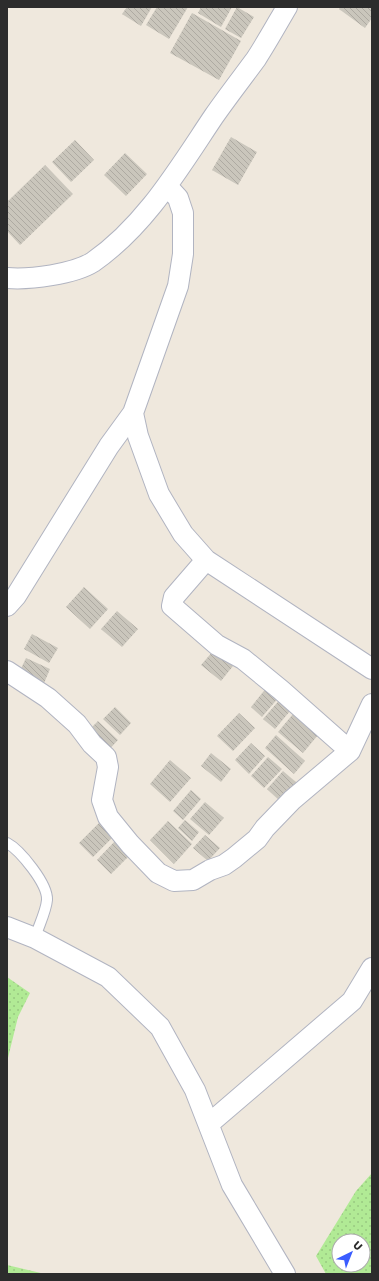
<svg xmlns="http://www.w3.org/2000/svg" width="379" height="1281" font-family="Poppins,sans-serif">
<style>
.grass{fill:url(#grass-dots);fill-rule:evenodd}
.building{fill:url(#building-back-hatch)}
.lines{fill:none;stroke-linecap:round;stroke-linejoin:round}
.service-casing{stroke:#b1b4c1;stroke-width:12}
.minor-casing{stroke:#b1b4c1;stroke-width:22}
.service{stroke:#fff;stroke-width:10}
.minor{stroke:#fff;stroke-width:20}
</style>
<defs>
<pattern id="grass-dots" width="8" height="8" patternUnits="userSpaceOnUse"><rect width="8" height="8" fill="#b1ea95"/><path d="M2 2h.1M6 6h.1" fill="none" stroke="#98c981" stroke-width="1.8" stroke-linecap="round"/></pattern>
<pattern id="building-back-hatch" width="6" height="6" patternUnits="userSpaceOnUse"><rect width="6" height="6" fill="#cac6bc"/><path d="M-1 5l2 2M0 0l6 6M5-1l2 2" fill="none" stroke="#aeaaa2"/></pattern>
</defs>
<rect width="100%" height="100%" fill="#efe8dd"/>
<!-- grass -->
<path class="grass" d="M 7,977 L 30,993 L 18,1017 L 7,1062 Z
M 372,1173 L 372,1274 L 326,1274 L 316,1256 L 356,1191 ZM 339,1241 L 363,1241 L 363,1265 L 339,1265 Z
M 7,1265 L 45,1274 L 7,1274 Z"/>
<!-- building -->
<path class="building" d="M 127,7 L 152,7 L 141,26 L 122,14 Z
M 157,7 L 188,7 L 169,39 L 146,25 Z
M 201,7 L 232,7 L 221,27 L 198,13 Z
M 237,7 L 254,17 L 241,38 L 225,29 Z
M 340,7 L 372,7 L 372,18 L 365,28 L 339,9 Z
M 192,13 L 241,41 L 219,80 L 170,53 Z
M 231,137 L 257,152 L 238,185 L 212,170 Z
M 75,140 L 94,160 L 71,182 L 52,162 Z
M 125,153 L 147,174 L 126,196 L 104,175 Z
M 45,165 L 73,194 L 20,245 L 7,231 L 7,202 Z
M 84,587 L 108,609 L 90,629 L 66,607 Z
M 117,611 L 138,629 L 122,647 L 101,629 Z
M 32,634 L 58,648 L 49,663 L 24,649 Z
M 214,650 L 233,666 L 221,681 L 201,665 Z
M 26,658 L 50,669 L 42,688 L 17,677 Z
M 267,687 L 279,697 L 262,717 L 251,707 Z
M 283,696 L 295,705 L 275,729 L 263,719 Z
M 115,707 L 131,723 L 120,735 L 103,719 Z
M 298,708 L 323,729 L 303,753 L 278,732 Z
M 239,713 L 255,728 L 233,751 L 217,736 Z
M 98,721 L 118,740 L 105,754 L 85,734 Z
M 276,735 L 305,761 L 294,774 L 265,748 Z
M 251,743 L 265,756 L 249,774 L 235,760 Z
M 211,753 L 231,769 L 221,782 L 201,766 Z
M 268,757 L 282,769 L 264,788 L 251,776 Z
M 170,760 L 191,778 L 170,802 L 150,784 Z
M 283,771 L 297,783 L 280,801 L 267,789 Z
M 191,790 L 201,799 L 183,820 L 173,811 Z
M 205,802 L 224,818 L 209,835 L 190,819 Z
M 185,820 L 199,832 L 192,841 L 178,828 Z
M 168,821 L 192,844 L 174,864 L 150,840 Z
M 100,822 L 114,836 L 93,857 L 79,843 Z
M 205,835 L 220,848 L 208,861 L 193,848 Z
M 115,841 L 130,855 L 111,874 L 97,860 Z"/>
<g class="lines">
<!-- service casing -->
<g class="service-casing">
<path id="service" d="M 7,843 C 20,850 48,884 47,900 C 46,912 38,927 35,938"/>
</g>
<!-- minor casing -->
<g class="minor-casing">
<path id="minor" d="M 7,278 C 30,280 74,274 93,262 C 146,225 179,168 214,116 C 228,96 242,78 256,59 C 267,42 277,24 287,7
M 206,560 L 372,669
M 7,606 L 16,596 L 109,446 L 133,413 L 178,286 L 183,254 L 183,213 L 178,198 L 167,186
M 7,671 L 48,698 L 77,724 L 92,744 L 106,757 L 108,767 L 102,800 L 108,817 L 130,844 L 158,873 L 174,881 L 193,880 L 210,870 L 224,865 L 234,858 L 257,839 L 265,828 L 292,800 L 350,751 L 281,690 L 243,659 L 217,645 L 172,606 L 174,597 L 206,560 L 183,534 L 159,494 L 138,436 L 133,413
M 350,751 L 372,704
M 7,927 L 35,938 L 108,977 L 160,1027 L 195,1090 L 232,1185 L 285,1274
M 210,1123 L 352,1001 L 372,968"/>
</g>
<!-- service -->
<use href="#service" class="service"/>
<!-- minor -->
<use href="#minor" class="minor"/>
</g>
<!-- border -->
<rect width="379" height="1281" fill="none" stroke="#2c2c2c" stroke-width="16"/>
<!-- north arrow -->
<g transform="translate(351 1253) rotate(43)"><circle r="19" fill="#ffffff" stroke="#ababab"/>
<path d="M0-3L7 15L0 10L-7 15Z" fill="#3a5cff"/>
<text y="-6" font-size="11" font-weight="bold" text-anchor="middle" fill="#2c2c2c">U</text>
</g>
</svg>
